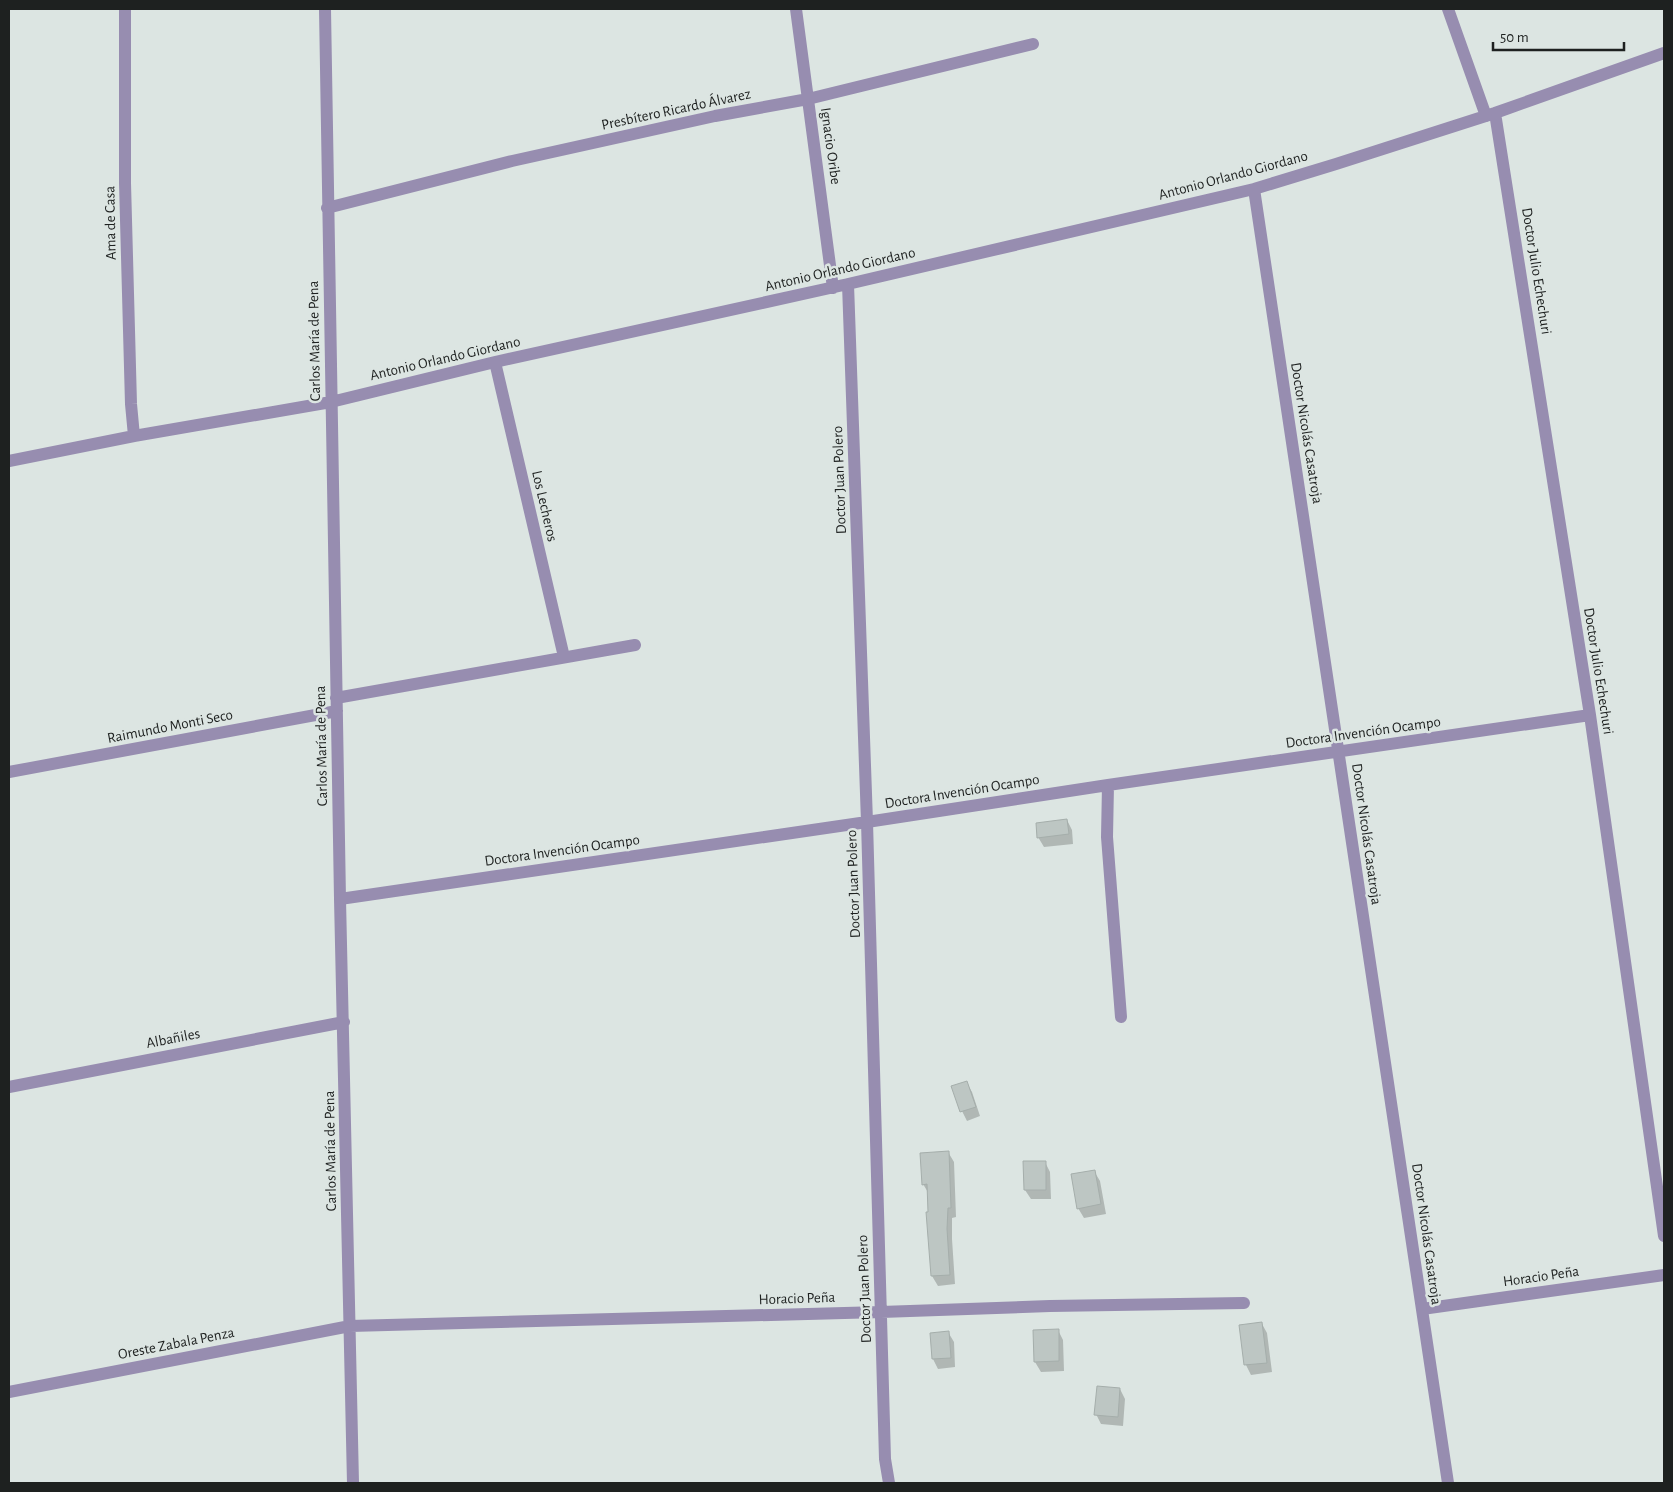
<svg xmlns="http://www.w3.org/2000/svg" width="1673" height="1492" font-family="'Alegreya Sans',sans-serif">
<style>
.shadow{fill:#0003}
.building{fill:#bdc6c3;stroke:#a5aeab}
.lines{fill:none;stroke-linecap:round;stroke-linejoin:round}
.minor{stroke:#978db0;stroke-width:12}
.labels{text-anchor:middle;stroke-width:5;stroke-linejoin:round;paint-order:stroke}
.street-label{font-size:15px;fill:#1e2120;stroke:#dce5e2}
</style>
<rect width="100%" height="100%" fill="#dce5e2"/>
<!-- shadow -->
<path class="shadow" d="M 1067,820 L 1072,830 L 1073,844 L 1044,847 L 1038,837 Z
M 966,1082 L 972,1092 L 980,1116 L 967,1121 L 962,1111 Z
M 948,1152 L 954,1162 L 956,1217 L 952,1218 L 952,1239 L 955,1284 L 938,1286 L 932,1276 L 929,1194 L 923,1184 Z
M 1045,1162 L 1050,1172 L 1051,1199 L 1031,1199 L 1025,1190 Z
M 1094,1171 L 1100,1181 L 1106,1214 L 1084,1218 L 1078,1208 Z
M 1262,1324 L 1267,1333 L 1272,1372 L 1251,1375 L 1246,1365 L 1241,1326 Z
M 1058,1330 L 1063,1340 L 1064,1371 L 1041,1372 L 1035,1362 Z
M 948,1332 L 954,1342 L 955,1367 L 938,1369 L 933,1359 Z
M 1120,1389 L 1125,1399 L 1123,1426 L 1101,1424 L 1096,1414 Z"/>
<!-- building -->
<path class="building" d="M 1067,819 L 1069,834 L 1037,838 L 1036,823 Z
M 967,1081 L 976,1107 L 960,1112 L 951,1086 Z
M 949,1151 L 951,1208 L 948,1208 L 947,1229 L 950,1275 L 931,1276 L 926,1212 L 928,1212 L 927,1184 L 922,1185 L 920,1153 Z
M 1023,1161 L 1046,1161 L 1046,1190 L 1024,1190 Z
M 1095,1170 L 1101,1204 L 1077,1209 L 1071,1174 Z
M 1262,1322 L 1267,1363 L 1244,1365 L 1239,1325 Z
M 1059,1329 L 1059,1361 L 1034,1362 L 1033,1330 Z
M 949,1331 L 951,1358 L 932,1359 L 930,1333 Z
M 1097,1386 L 1120,1388 L 1118,1417 L 1094,1415 Z"/>
<g class="lines">
<!-- minor -->
<path class="minor" d="M 125,9 L 125,183 L 131,404 L 134,436
M 325,9 L 340,899 L 353,1483
M 796,9 L 833,288
M 1448,9 L 1486,116
M 1495,113 L 1590,715 L 1664,1236
M 1254,189 L 1448,1483
M 327,208 L 512,161 L 715,116 L 808,99 L 1033,44
M 848,284 L 867,822 L 885,1459 L 889,1483
M 495,362 L 564,657
M 9,461 L 134,436 L 331,402 L 495,362 L 848,284 L 1254,189 L 1336,164 L 1495,113 L 1664,53
M 336,698 L 635,645
M 9,772 L 337,711
M 1108,785 L 1107,837 L 1121,1017
M 340,899 L 867,822 L 1108,785 L 1590,715
M 9,1087 L 344,1022
M 1422,1309 L 1664,1275
M 9,1392 L 350,1326 L 881,1312 L 1050,1306 L 1244,1303"/>
</g>
<g class="labels">
<!-- street labels -->
<g class="street-label">
<text transform="translate(676 109) rotate(-12)" y="5">Presbítero Ricardo Álvarez</text>
<text transform="translate(831 146) rotate(82)" y="5">Ignacio Oribe</text>
<text transform="translate(1233 175) rotate(-15)" y="5">Antonio Orlando Giordano</text>
<text transform="translate(110 223) rotate(-91)" y="5">Ama de Casa</text>
<text transform="translate(840 269) rotate(-13)" y="5">Antonio Orlando Giordano</text>
<text transform="translate(1537 271) rotate(81)" y="5">Doctor Julio Echechuri</text>
<text transform="translate(314 341) rotate(-91)" y="5">Carlos María de Pena</text>
<text transform="translate(445 358) rotate(-13)" y="5">Antonio Orlando Giordano</text>
<text transform="translate(1307 433) rotate(81)" y="5">Doctor Nicolás Casatroja</text>
<text transform="translate(839 480) rotate(-92)" y="5">Doctor Juan Polero</text>
<text transform="translate(545 506) rotate(77)" y="5">Los Lecheros</text>
<text transform="translate(1599 671) rotate(81)" y="5">Doctor Julio Echechuri</text>
<text transform="translate(170 726) rotate(-11)" y="5">Raimundo Monti Seco</text>
<text transform="translate(1363 732) rotate(-8)" y="5">Doctora Invención Ocampo</text>
<text transform="translate(321 746) rotate(-91)" y="5">Carlos María de Pena</text>
<text transform="translate(962 791) rotate(-9)" y="5">Doctora Invención Ocampo</text>
<text transform="translate(1367 834) rotate(82)" y="5">Doctor Nicolás Casatroja</text>
<text transform="translate(562 850) rotate(-8)" y="5">Doctora Invención Ocampo</text>
<text transform="translate(853 884) rotate(-92)" y="5">Doctor Juan Polero</text>
<text transform="translate(173 1038) rotate(-11)" y="5">Albañiles</text>
<text transform="translate(330 1151) rotate(-91)" y="5">Carlos María de Pena</text>
<text transform="translate(1427 1234) rotate(82)" y="5">Doctor Nicolás Casatroja</text>
<text transform="translate(1541 1276) rotate(-8)" y="5">Horacio Peña</text>
<text transform="translate(864 1289) rotate(-92)" y="5">Doctor Juan Polero</text>
<text transform="translate(797 1298) rotate(-2)" y="5">Horacio Peña</text>
<text transform="translate(176 1343) rotate(-11)" y="5">Oreste Zabala Penza</text>
</g>
</g>
<!-- border -->
<rect width="1673" height="1492" fill="none" stroke="#1e2120" stroke-width="20"/>
<!-- scale -->
<path d="M1493 42v8h131v-8" fill="none" stroke="#1e2120" stroke-width="2.5"/>
<text x="1500" y="42" font-size="15" fill="#1e2120" stroke="#dce5e2" stroke-width="4" paint-order="stroke">50 m</text>
</svg>
